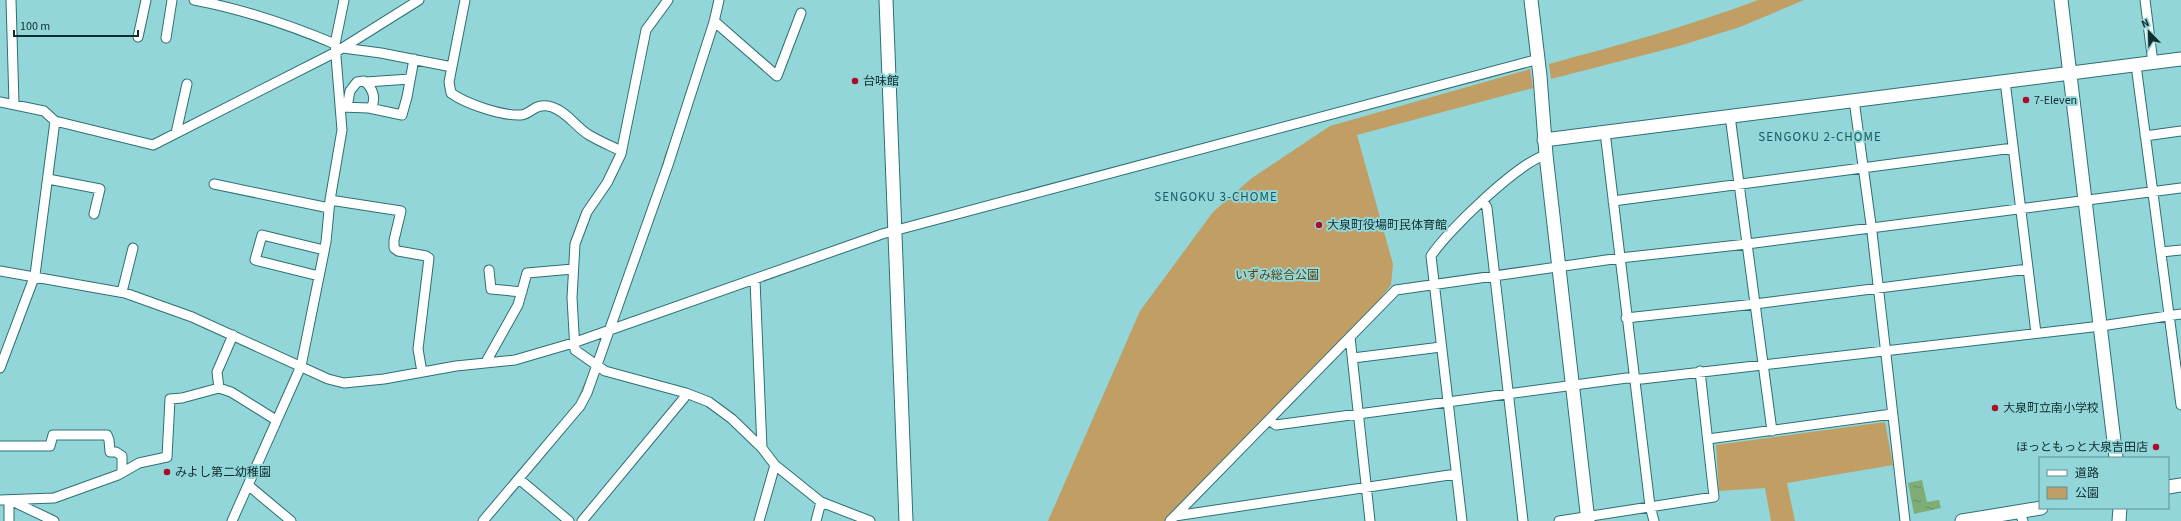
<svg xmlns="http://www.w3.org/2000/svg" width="2181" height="521" font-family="'Source Sans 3','Noto Sans JP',sans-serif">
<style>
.green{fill:#c19e63}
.water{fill:url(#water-ripples)}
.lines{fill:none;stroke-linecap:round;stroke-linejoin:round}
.stream{stroke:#80ac76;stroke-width:2.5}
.street-casing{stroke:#2c7074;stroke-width:11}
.secondary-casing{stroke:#2c7074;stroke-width:15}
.street{stroke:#fff;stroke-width:9}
.secondary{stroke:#fff;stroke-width:13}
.poi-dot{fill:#a70d2c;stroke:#93d6d9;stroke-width:1.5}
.labels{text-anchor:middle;stroke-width:4;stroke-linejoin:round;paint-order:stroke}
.poi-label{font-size:12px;fill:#112d2e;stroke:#93d6d9;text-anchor:start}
.park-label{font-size:12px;fill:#5a4110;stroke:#93d6d9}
.neighbourhood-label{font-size:13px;letter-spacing:1px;fill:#145d60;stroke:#93d6d9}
</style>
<defs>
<pattern id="water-ripples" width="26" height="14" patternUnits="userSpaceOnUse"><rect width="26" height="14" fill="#80ac76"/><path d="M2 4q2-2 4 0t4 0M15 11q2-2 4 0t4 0" fill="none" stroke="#678c61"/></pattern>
</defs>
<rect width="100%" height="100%" fill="#93d6d9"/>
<!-- green -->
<path class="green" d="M 1758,0 L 1804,0 L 1740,27 L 1679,46 L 1551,79 L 1549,64 C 1619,45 1689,26 1758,0 Z
M 1530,69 L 1533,88 L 1357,135 L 1393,264 L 1391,285 L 1380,299 L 1166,521 L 1048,521 L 1140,311 L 1213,212 L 1252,178 L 1330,126 Z
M 1885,422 L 1893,465 L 1787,483 L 1795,521 L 1771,521 L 1765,488 L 1719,491 L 1716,445 Z"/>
<!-- water -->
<path class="water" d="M 1922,480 L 1927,502 L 1939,500 L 1941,508 L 1914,514 L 1908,483 Z"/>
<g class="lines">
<!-- stream -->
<path class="stream" d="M 662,169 L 667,152
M 579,399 L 586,382"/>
<!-- street casing -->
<g class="street-casing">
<path id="street" d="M 11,0 L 14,104
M 194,0 C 242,9 290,25 335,44
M 465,0 L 449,82 L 451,93 C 466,104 502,116 521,115 C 532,114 534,102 552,107 C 567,112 576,127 589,135 C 599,141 611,146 621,151
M 668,0 L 646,30 L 621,154 L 607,183 L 587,212 L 575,244 L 572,298 L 575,350 L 605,371 L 686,393 L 709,402 L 732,419 L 762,448 L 775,465 L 821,502 L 870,521
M 2145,0 L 2153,63
M 714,21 L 777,76 L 801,13
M 138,37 L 146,0
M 166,38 L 172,0
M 343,48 L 381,53 L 452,67
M 2136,65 L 2181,405
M 2005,81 L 2036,333
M 366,82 L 410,79
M 1854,100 L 1872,232 L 1905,521
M 0,102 L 44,111 L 55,121 L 153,145 L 336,52 L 419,0
M 340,107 L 369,108 L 402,115 L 407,97 L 414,59
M 347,107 L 350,91 L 357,82 L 364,81 C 372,87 377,98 371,108
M 1730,116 L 1772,431
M 1605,132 L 1650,506 L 1654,521
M 176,133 L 187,84
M 2145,136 L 2181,131
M 48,179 L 100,189 L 94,214
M 214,184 L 329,208
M 330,200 L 401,211 L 394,240 L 394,248 L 398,251 L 426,256 L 429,258 L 418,349 L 422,372
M 1483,200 L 1487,208 L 1523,521
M 1613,201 L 2013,148
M 2161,252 L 2181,250
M 489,270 L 491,289 L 522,292
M 0,271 L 125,293 L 192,317 L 328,379 L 344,383 L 384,379 L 456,366 L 515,360 L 573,343 L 882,234 L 1539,59
M 319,276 L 255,260 L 262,235 L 324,250
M 755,280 L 762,448
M 122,292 L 133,248
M 1626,318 L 1755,304 L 2028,269
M 1350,337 L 1370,521
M 1353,358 L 1441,347
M 486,362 L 518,305 L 527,273 L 573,269
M 0,368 L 35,275 L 55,121
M 219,388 L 217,372 L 233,335
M 1269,420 L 1276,425 L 1627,378 L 1642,379 L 2101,326 L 2181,314
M 1708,439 L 1892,414
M 0,446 L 50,446 L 53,435 L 107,435 L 109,440 L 110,452 L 116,452 L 122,456 L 122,472
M 519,479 L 569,521
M 248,485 L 291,521
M 0,500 L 54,498 L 118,475 L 139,463 L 167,457 L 170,399 L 182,398 L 219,388 L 231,392 L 276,420
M 9,501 L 9,521
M 14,502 L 54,521
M 2019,511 L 2023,521
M 1175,516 L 1456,474
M 232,521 L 301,366 L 326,242 L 330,200 L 342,130 L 335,44 L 344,0
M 483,521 L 580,406 L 587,393 L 668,165 L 714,22 L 719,0
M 582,521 L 684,398 L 686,393
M 759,521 L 775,465
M 816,521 L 821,502
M 1170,521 L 1396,290 L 1620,258 L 1747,244 L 2181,188
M 1462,521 L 1431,256 C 1447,231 1519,162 1546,155
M 1559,521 L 1714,497 L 1700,371"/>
</g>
<!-- secondary casing -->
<g class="secondary-casing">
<path id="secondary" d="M 886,0 L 906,521
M 1531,0 L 1540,76 L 1546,155 L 1588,521
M 2061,0 L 2116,458
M 1544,140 L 2181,59
M 2168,487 L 2181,485
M 1962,521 L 2041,508
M 2119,521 L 2120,508"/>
</g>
<!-- street -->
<use href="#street" class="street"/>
<!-- secondary -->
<use href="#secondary" class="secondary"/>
</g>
<!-- markers -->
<g class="poi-dot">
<circle cx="855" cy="81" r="4"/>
<circle cx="2026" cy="100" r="4"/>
<circle cx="1319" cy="225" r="4"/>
<circle cx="1995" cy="408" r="4"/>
<circle cx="2156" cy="447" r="4"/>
<circle cx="167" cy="472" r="4"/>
</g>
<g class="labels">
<!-- poi labels -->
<g class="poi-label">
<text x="863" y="85">台味館</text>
<text x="2034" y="104">7-Eleven</text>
<text x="1327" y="229">大泉町役場町民体育館</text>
<text x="2003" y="412">大泉町立南小学校</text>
<text x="2148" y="451" text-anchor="end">ほっともっと大泉吉田店</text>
<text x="175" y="476">みよし第二幼稚園</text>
</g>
<!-- park labels -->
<g class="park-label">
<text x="1277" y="279">いずみ総合公園</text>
</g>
<!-- neighbourhood labels -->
<g class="neighbourhood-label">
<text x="1820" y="141">SENGOKU 2-CHOME</text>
<text x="1216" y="201">SENGOKU 3-CHOME</text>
</g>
</g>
<!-- legend -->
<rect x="2039" y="457" width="130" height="52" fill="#93d6d9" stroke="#5f9295"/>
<rect x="2047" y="470" width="20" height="6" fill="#ffffff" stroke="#5f9295"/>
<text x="2075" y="477" font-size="12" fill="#112d2e">道路</text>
<rect x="2047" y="487" width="20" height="12" fill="#c19e63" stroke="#5f9295"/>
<text x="2075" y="497" font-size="12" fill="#112d2e">公園</text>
<!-- north arrow -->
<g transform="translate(2149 32) rotate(337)" stroke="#93d6d9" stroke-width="3" paint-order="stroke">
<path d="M0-3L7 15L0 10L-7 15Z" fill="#112d2e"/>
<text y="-6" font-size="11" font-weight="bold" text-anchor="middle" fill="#112d2e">N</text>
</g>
<!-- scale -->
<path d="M14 30v6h124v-6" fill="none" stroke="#112d2e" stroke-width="2"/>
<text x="20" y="30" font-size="12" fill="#112d2e" stroke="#93d6d9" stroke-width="3" paint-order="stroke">100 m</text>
</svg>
